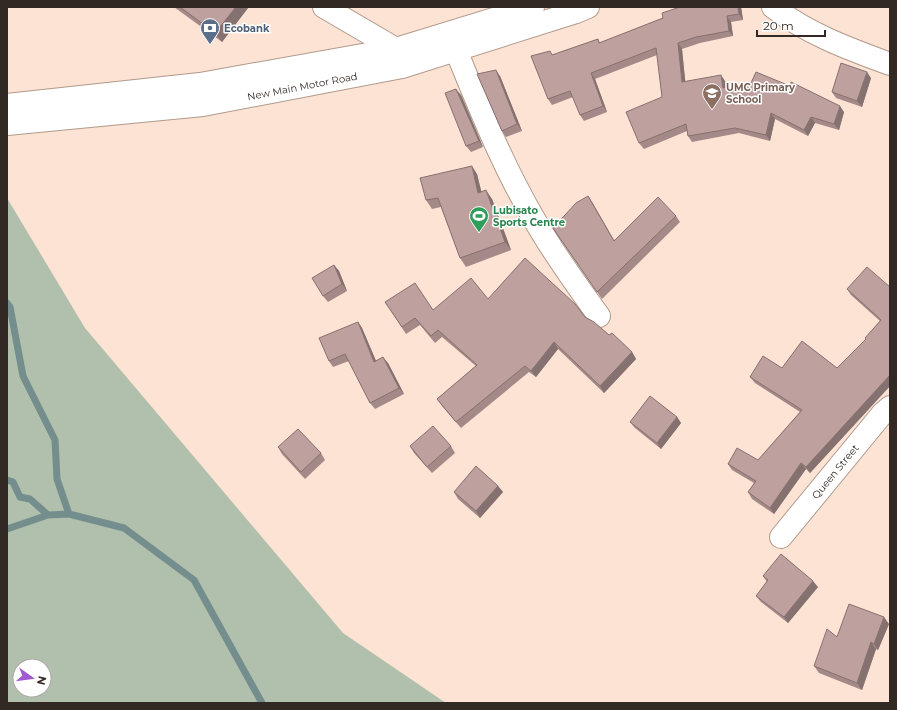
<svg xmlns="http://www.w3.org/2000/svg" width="897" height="710" font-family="Montserrat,sans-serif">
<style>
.green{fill:#b1c0ad;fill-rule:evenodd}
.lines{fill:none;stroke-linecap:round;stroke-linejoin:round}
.stream{stroke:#748e8e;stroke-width:7}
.minor-casing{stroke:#b19a8c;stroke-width:24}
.major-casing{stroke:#b19a8c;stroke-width:24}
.highway-casing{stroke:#b19a8c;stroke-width:24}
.minor{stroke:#fff;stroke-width:22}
.major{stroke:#fff;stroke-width:22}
.highway{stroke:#fff;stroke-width:22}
.wall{fill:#a38a88}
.shaded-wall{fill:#85716f}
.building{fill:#bea19e;stroke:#85716f}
.labels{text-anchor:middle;stroke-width:3;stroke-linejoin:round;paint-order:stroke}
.service-label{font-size:10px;font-weight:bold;fill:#4e5e75;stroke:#fff;text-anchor:start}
.street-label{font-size:10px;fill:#322924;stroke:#fff}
.education-label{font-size:10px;font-weight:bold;fill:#785e54;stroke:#fff;text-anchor:start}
.leisure-label{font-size:10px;font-weight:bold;fill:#27864d;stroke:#fff;text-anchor:start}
</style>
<rect width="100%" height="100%" fill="#fce3d4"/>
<!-- green -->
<path class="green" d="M 7,198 L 85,328 L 343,633 L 446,703 L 7,703 ZM 20,666 L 44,666 L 44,690 L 20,690 Z"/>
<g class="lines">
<!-- stream -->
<path class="stream" d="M 7,303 L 10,307 L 23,376 L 55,440 L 57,479 L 69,514 L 124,528 L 194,580 L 262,703
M 7,480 L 13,482 L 20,497 L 30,499 L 48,515 L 69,514
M 7,529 L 48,515"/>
<!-- minor casing -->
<g class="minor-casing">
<g id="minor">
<path d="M 773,7 C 808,34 849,49 890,64"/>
<path d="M 456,50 C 479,107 503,166 534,219 C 553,253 576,284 599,316"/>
<path id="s1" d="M 781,537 L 883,413 L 890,407"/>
</g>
</g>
<!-- major casing -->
<g class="major-casing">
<path id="major" d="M 324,7 L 396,49 L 401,62"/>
</g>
<!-- highway casing -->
<g class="highway-casing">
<g id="highway">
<path d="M 7,105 L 200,84 L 396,49 L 533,7"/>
<path id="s2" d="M 7,124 L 203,105 L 402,67 L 576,12 L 588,7"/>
</g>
</g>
<!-- minor -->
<use href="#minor" class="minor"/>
<!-- major -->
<use href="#major" class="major"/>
<!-- highway -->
<use href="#highway" class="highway"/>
</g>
<!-- wall -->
<path class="wall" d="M 174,7 L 247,7 L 248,8 L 222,42 Z
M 680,7 L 741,7 L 743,20 L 731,22 L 733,36 L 700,43 L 682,49 L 685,81 L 725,81 L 726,87 L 844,112 L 839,130 L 815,123 L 808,136 L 775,119 L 770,141 L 739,133 L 692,142 L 688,136 L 687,131 L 644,149 L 639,143 L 662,97 L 657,55 L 595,79 L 607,112 L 584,121 L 580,115 L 573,97 L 552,105 L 548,99 L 552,55 L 598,39 L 600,43 L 663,18 Z
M 500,76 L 522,131 L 506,137 L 502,131 Z
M 871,78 L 862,107 L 836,98 L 832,92 Z
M 461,95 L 483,147 L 471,152 L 466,146 Z
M 477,174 L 481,192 L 492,199 L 511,250 L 466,267 L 460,258 L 441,207 L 432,209 L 426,200 Z
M 592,202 L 614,240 L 676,216 L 680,222 L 602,299 L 553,228 Z
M 334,265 L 339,271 L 347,291 L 328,302 L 323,296 Z
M 890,287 L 890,386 L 810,473 L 806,469 L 774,514 L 752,499 L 748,492 L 754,483 L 732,470 L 728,464 L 758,460 L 800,412 L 755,383 L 750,377 L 782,368 L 837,368 L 866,339 L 880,321 L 851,295 L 847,289 Z
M 488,299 L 585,317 L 632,352 L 636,359 L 604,393 L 558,349 L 536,377 L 529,372 L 461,428 L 442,406 L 437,399 L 476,366 L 442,337 L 435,343 L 420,325 L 406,334 L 385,302 L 433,310 Z
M 358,322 L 362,328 L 376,361 L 388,363 L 404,394 L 375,409 L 370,403 L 349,361 L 333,367 L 329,361 Z
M 677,417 L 681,423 L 661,449 L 635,428 L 630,422 Z
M 410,446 L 451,446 L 455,453 L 432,473 L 414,453 Z
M 278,447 L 321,453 L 325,460 L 305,479 L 282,454 Z
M 498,486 L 503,492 L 480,518 L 458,499 L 454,492 Z
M 763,576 L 818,587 L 788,623 L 761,602 L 756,596 L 767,582 Z
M 889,624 L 878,650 L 876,649 L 862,690 L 819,673 L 814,666 L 837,637 Z"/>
<!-- shaded-wall -->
<path class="shaded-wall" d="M 236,7 L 247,7 L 248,8 L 222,42 L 215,33 Z
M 738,7 L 741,7 L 743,20 L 739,14 Z
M 727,16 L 731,22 L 733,36 L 729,31 Z
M 678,43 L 682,49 L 686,88 L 682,82 Z
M 496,70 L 500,76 L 522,131 L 517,124 Z
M 867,72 L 871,78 L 862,107 L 857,101 Z
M 591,73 L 595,79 L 607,112 L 603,106 Z
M 721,75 L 725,81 L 727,94 L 723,88 Z
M 456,89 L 461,95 L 483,147 L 479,141 Z
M 840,106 L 844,112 L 839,130 L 834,124 Z
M 771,113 L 775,119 L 770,141 L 766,135 Z
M 811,117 L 815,123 L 808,136 L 804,130 Z
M 472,166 L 477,174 L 484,202 L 478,193 Z
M 486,190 L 492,199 L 511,250 L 505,242 Z
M 588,196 L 592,202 L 618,248 L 614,241 Z
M 334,265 L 339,271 L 347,291 L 342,284 Z
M 358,322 L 362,328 L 379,368 L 374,362 Z
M 554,342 L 558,349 L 536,377 L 531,371 Z
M 632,352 L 636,359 L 604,393 L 600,386 Z
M 383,357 L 388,363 L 404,394 L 399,388 Z
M 890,375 L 890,386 L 810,473 L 806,467 Z
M 677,417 L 681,423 L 661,449 L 657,443 Z
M 801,463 L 806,469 L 774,514 L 770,508 Z
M 498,486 L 503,492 L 480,518 L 476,511 Z
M 813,581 L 818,587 L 788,623 L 784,617 Z
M 884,617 L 889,624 L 878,650 L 874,644 Z
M 871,642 L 876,649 L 862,690 L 857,683 Z"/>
<!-- building -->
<path class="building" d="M 180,7 L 236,7 L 215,33 Z
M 680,7 L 738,7 L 739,14 L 727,16 L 729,31 L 696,37 L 678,43 L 682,82 L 721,75 L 723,88 L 751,83 L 756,72 L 790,86 L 791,82 L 840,106 L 834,124 L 811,117 L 804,130 L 771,113 L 766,135 L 735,128 L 688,136 L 686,124 L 639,143 L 626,112 L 662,97 L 656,48 L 591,73 L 603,106 L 580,115 L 570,91 L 548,99 L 531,56 L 550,51 L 552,55 L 598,39 L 599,43 L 663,18 L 662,13 Z
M 841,63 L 867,72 L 857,101 L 832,92 Z
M 496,70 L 517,124 L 502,131 L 477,74 Z
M 456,89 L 479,141 L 466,146 L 445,93 Z
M 472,166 L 478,193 L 486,190 L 505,242 L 460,258 L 438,198 L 426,200 L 420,178 Z
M 588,196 L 614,241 L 658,197 L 676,216 L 597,292 L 553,228 L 576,203 Z
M 525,258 L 575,304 L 585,317 L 594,322 L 609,335 L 612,333 L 632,352 L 600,386 L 554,342 L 531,371 L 525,366 L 456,422 L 437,399 L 477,365 L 438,330 L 431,336 L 415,318 L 402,327 L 385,302 L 415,283 L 433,310 L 471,278 L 488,299 Z
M 334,265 L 342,284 L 323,296 L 312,278 Z
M 867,267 L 890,287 L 890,375 L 806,467 L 801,463 L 770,508 L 748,492 L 756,481 L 728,464 L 737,448 L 758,460 L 802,410 L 750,377 L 763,356 L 782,368 L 802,341 L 837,368 L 866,339 L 865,338 L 881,320 L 847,289 Z
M 358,322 L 374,362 L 383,357 L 399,388 L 370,403 L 345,354 L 329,361 L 319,338 Z
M 650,396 L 677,417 L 657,443 L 630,422 Z
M 433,426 L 451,446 L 427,467 L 410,446 Z
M 298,429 L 321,453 L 301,472 L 278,447 Z
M 476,466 L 498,486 L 476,511 L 454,492 Z
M 781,554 L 813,581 L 784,617 L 756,596 L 768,580 L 763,576 Z
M 849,604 L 884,617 L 874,644 L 871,642 L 857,683 L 814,666 L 827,629 L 837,637 Z"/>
<!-- icons -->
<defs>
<g id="bank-pin" transform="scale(1)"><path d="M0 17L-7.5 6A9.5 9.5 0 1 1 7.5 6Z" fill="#5c6f8a" stroke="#fff"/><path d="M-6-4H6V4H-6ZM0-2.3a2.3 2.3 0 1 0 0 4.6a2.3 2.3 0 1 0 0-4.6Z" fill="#fff"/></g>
<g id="school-pin" transform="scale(1)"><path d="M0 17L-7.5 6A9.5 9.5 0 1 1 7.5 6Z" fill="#8d6e63" stroke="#fff"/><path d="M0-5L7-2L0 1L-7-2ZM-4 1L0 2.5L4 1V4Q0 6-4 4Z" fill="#fff"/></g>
<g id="stadium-pin" transform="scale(1)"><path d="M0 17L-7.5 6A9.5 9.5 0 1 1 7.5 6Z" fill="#2e9e5b" stroke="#fff"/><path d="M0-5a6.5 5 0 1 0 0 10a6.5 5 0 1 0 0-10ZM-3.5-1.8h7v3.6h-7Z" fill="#fff"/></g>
</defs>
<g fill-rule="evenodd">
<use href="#bank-pin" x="210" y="28"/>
<use href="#school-pin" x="712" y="93"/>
<use href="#stadium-pin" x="479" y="216"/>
</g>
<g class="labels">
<!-- service labels -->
<g class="service-label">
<text x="224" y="32">Ecobank</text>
</g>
<!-- street labels -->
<g class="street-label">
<text dy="4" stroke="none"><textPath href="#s2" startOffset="298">New Main Motor Road</textPath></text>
<text dy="4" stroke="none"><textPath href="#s1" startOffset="85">Queen Street</textPath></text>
</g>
<!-- education labels -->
<g class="education-label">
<text x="726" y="91">UMC Primary<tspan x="726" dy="12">School</tspan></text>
</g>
<!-- leisure labels -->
<g class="leisure-label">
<text x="493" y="214">Lubisato<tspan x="493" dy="12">Sports Centre</tspan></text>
</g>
</g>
<!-- border -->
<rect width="897" height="710" fill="none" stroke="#322924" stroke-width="16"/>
<!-- north arrow -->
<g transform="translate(32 678) rotate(104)"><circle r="19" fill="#ffffff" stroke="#ada9a7"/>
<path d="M0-3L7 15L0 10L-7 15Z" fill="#a15ace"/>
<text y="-6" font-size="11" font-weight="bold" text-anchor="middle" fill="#322924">N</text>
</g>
<!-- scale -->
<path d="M757 30v6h68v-6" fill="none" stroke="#322924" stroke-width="2"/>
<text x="763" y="30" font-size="12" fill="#322924" stroke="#ffffff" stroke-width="3" paint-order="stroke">20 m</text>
</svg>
